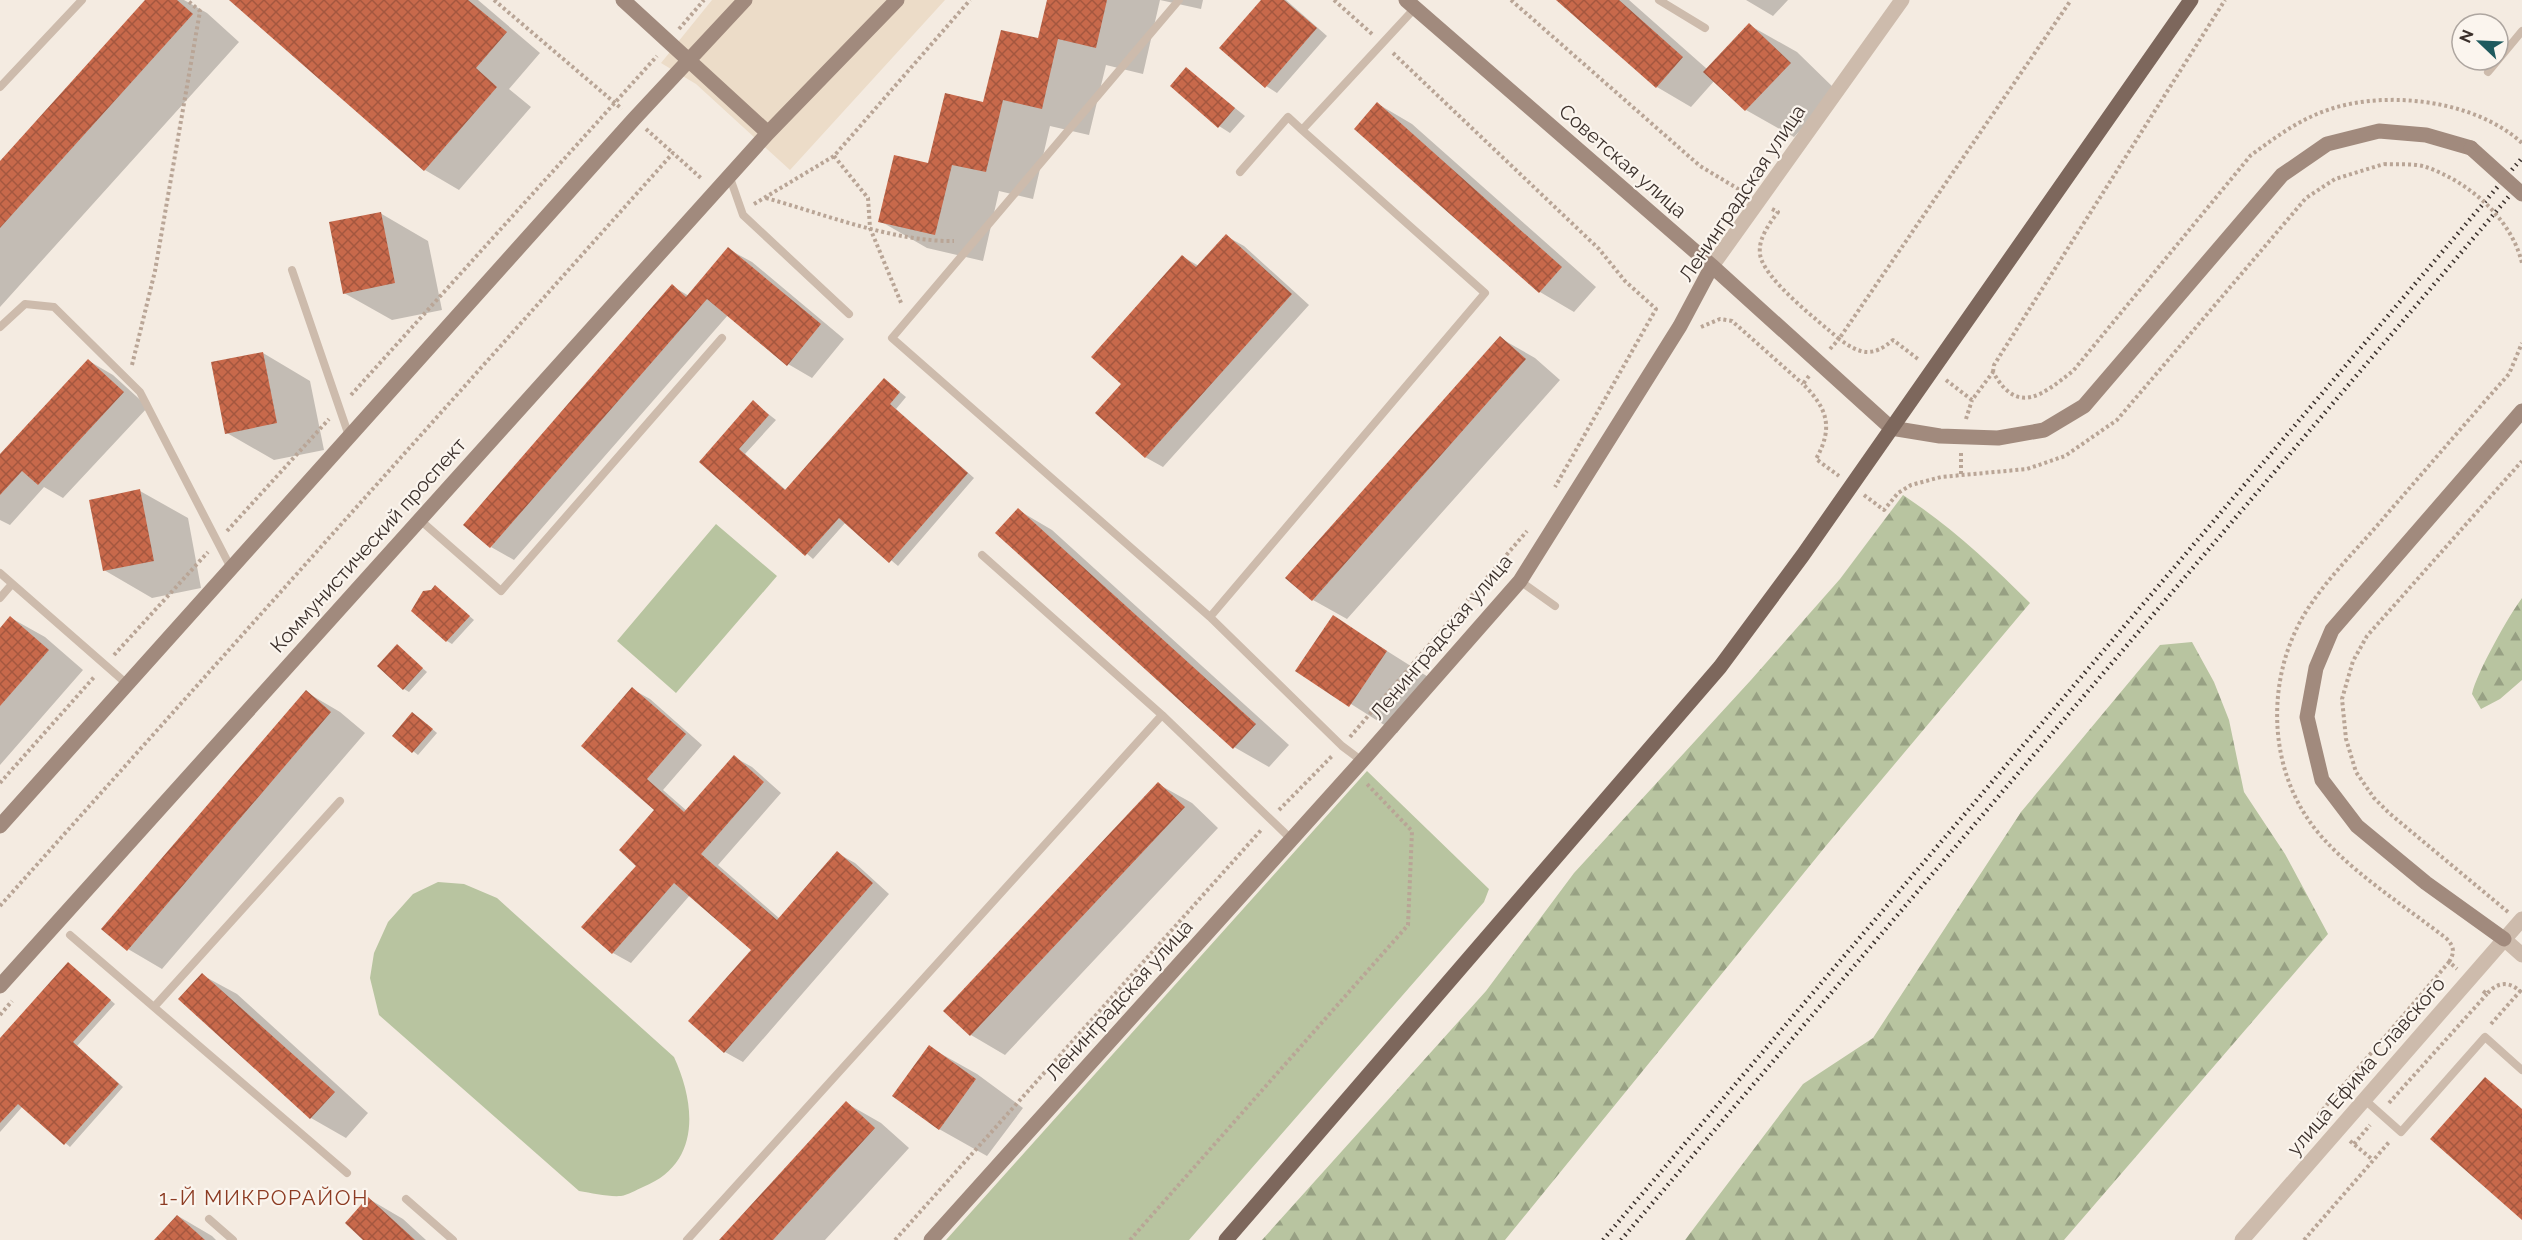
<svg xmlns="http://www.w3.org/2000/svg" width="2522" height="1240" font-family="Raleway,sans-serif">
<style>
.grass{fill:#b8c4a0}
.forest{fill:url(#forest-firs)}
.plaza{fill:#ecdcc8}
.shadow{fill:#0003}
.building{fill:url(#building-cross-hatch)}
.lines{fill:none;stroke-linecap:round;stroke-linejoin:round}
.path{stroke:#b9a596;stroke-width:4;stroke-dasharray:3 3;stroke-linecap:butt}
.lane{stroke:#cdbbac;stroke-width:8}
.street{stroke:#cdbbac;stroke-width:15}
.secondary{stroke:#a18a7d;stroke-width:15}
.primary{stroke:#7d675c;stroke-width:15}
.rail{stroke:#3b302b;stroke-width:4.5;stroke-dasharray:1.5 4.5;stroke-linecap:butt}
.path-bridge{stroke:#b9a596;stroke-width:4;stroke-dasharray:3 3;stroke-linecap:butt}
.secondary-bridge{stroke:#a18a7d;stroke-width:15}
.labels{text-anchor:middle;stroke-width:4.5;stroke-linejoin:round;paint-order:stroke}
.street-label{font-size:20px;fill:#3b302b;stroke:#fbf5ee}
.neighbourhood-label{font-size:21px;letter-spacing:1.5px;fill:#8c3b22;stroke:#fbf5ee}
</style>
<defs>
<pattern id="forest-firs" width="22" height="20" patternUnits="userSpaceOnUse" patternTransform="scale(1.5)"><rect width="22" height="20" fill="#b8c4a0"/><path d="M5 1l3.5 6h-7zM16 11l3.5 6h-7z" fill="#97a083"/></pattern>
<pattern id="building-cross-hatch" width="8" height="8" patternUnits="userSpaceOnUse" patternTransform="scale(1.5)"><rect width="8" height="8" fill="#c8694b"/><path d="M0 0l8 8M0 8l8-8" fill="none" stroke="#a4573f"/></pattern>
</defs>
<rect width="100%" height="100%" fill="#f4ebe1"/>
<!-- grass -->
<path class="grass" d="M 716,524 L 777,576 L 676,693 L 617,641 Z
M 1367,771 L 1489,889 L 1484,902 L 1189,1240 L 946,1240 Z
M 438,882 L 464,884 L 497,898 L 674,1057 C 696,1105 701,1164 643,1187 C 636,1190 628,1195 621,1196 C 608,1197 592,1193 579,1191 L 379,1015 L 370,978 L 374,953 L 388,922 L 413,894 Z"/>
<!-- forest -->
<path class="forest" d="M 1903,495 C 1950,526 1990,563 2030,603 L 1825,847 L 1505,1240 L 1262,1240 L 1486,991 L 1574,873 L 1751,680 L 1840,579 Z
M 2522,598 L 2522,680 L 2500,699 L 2481,709 L 2472,694 C 2476,674 2509,615 2522,598 Z
M 2192,642 L 2214,682 L 2229,720 L 2244,792 L 2285,854 L 2328,934 L 2064,1240 L 1685,1240 L 1803,1084 L 1873,1038 L 2021,812 L 2160,645 Z"/>
<!-- plaza -->
<path class="plaza" d="M 712,0 L 945,0 L 790,170 L 696,84 L 661,63 Z"/>
<!-- shadow -->
<path class="shadow" d="M 147,0 L 184,0 L 207,13 L 239,42 L 0,307 L 0,163 Z
M 247,0 L 478,0 L 540,53 L 509,89 L 531,107 L 459,190 L 425,170 L 241,8 Z
M 1048,0 L 1160,0 L 1143,74 L 1106,65 L 1089,135 L 1050,126 L 1033,199 L 999,191 L 983,261 L 927,248 L 880,221 L 1039,40 Z
M 1160,0 L 1203,0 L 1201,9 Z
M 1263,0 L 1286,0 L 1327,36 L 1277,93 L 1266,86 Z
M 1559,0 L 1629,0 L 1707,69 L 1749,25 L 1797,52 L 1837,91 L 1794,137 L 1746,110 L 1715,80 L 1691,107 L 1657,87 Z
M 1746,0 L 1788,0 L 1773,16 Z
M 1186,69 L 1245,116 L 1230,133 L 1219,126 Z
M 1378,104 L 1412,124 L 1596,287 L 1574,312 L 1540,292 L 1356,129 Z
M 380,213 L 428,241 L 442,310 L 392,320 L 344,293 Z
M 1226,236 L 1244,246 L 1309,305 L 1163,467 L 1145,457 L 1123,384 L 1183,257 L 1199,266 Z
M 728,249 L 752,262 L 844,339 L 812,378 L 788,364 L 728,315 L 514,560 L 491,547 L 672,286 L 689,296 Z
M 1500,338 L 1535,358 L 1560,380 L 1347,619 L 1313,600 Z
M 263,353 L 310,381 L 324,450 L 274,460 L 227,433 Z
M 89,361 L 113,375 L 148,407 L 63,498 L 44,487 L 10,525 L 0,520 L 0,457 Z
M 885,380 L 906,397 L 896,409 L 974,478 L 898,566 L 846,522 L 813,559 L 701,462 L 753,402 L 776,420 L 745,454 L 787,491 Z
M 140,491 L 188,518 L 201,588 L 152,598 L 104,570 Z
M 1018,510 L 1052,530 L 1289,745 L 1269,767 L 1234,747 Z
M 435,587 L 474,620 L 452,644 L 447,641 L 432,591 Z
M 1333,617 L 1433,680 L 1397,733 L 1297,670 Z
M 11,618 L 45,637 L 83,670 L 0,765 L 0,630 Z
M 397,646 L 427,672 L 409,692 L 404,689 Z
M 632,689 L 650,699 L 702,745 L 663,790 L 687,811 L 734,757 L 752,767 L 781,793 L 718,865 L 780,919 L 837,853 L 855,863 L 889,894 L 743,1062 L 725,1052 L 753,950 L 690,895 L 631,963 L 613,953 L 584,927 L 638,865 L 656,810 L 583,746 Z
M 306,692 L 340,712 L 365,733 L 162,969 L 128,949 Z
M 418,717 L 437,733 L 418,755 L 394,736 Z
M 1158,784 L 1192,803 L 1218,828 L 1005,1055 L 971,1035 L 945,1011 Z
M 69,964 L 115,1004 L 77,1046 L 123,1087 L 70,1147 L 23,1106 L 0,1132 L 0,1041 Z
M 202,975 L 237,994 L 368,1113 L 346,1138 L 311,1118 L 180,999 Z
M 929,1047 L 977,1074 L 1023,1108 L 987,1156 L 939,1129 Z
M 846,1103 L 881,1123 L 909,1148 L 825,1240 L 721,1240 Z
M 369,1199 L 403,1219 L 426,1240 L 365,1240 Z
M 178,1216 L 212,1236 L 216,1240 L 156,1240 Z"/>
<!-- building -->
<path class="building" d="M 145,0 L 177,0 L 193,14 L 0,228 L 0,161 Z
M 229,0 L 468,0 L 507,32 L 476,68 L 497,87 L 424,171 Z
M 1047,0 L 1107,0 L 1096,48 L 1058,39 L 1042,109 L 1003,100 L 986,172 L 952,165 L 935,235 L 878,222 L 894,155 L 928,163 L 945,93 L 983,102 L 1001,30 L 1038,38 Z
M 1261,0 L 1284,0 L 1317,28 L 1265,88 L 1219,48 Z
M 1556,0 L 1619,0 L 1683,57 L 1656,88 Z
M 1749,23 L 1791,63 L 1745,111 L 1703,72 Z
M 1186,67 L 1235,108 L 1218,128 L 1170,86 Z
M 1377,102 L 1562,267 L 1539,293 L 1354,129 Z
M 381,212 L 395,283 L 343,294 L 329,222 Z
M 1226,234 L 1292,294 L 1145,458 L 1095,413 L 1121,384 L 1091,357 L 1182,255 L 1196,267 Z
M 728,247 L 821,324 L 787,366 L 707,299 L 490,548 L 463,525 L 672,284 L 686,297 Z
M 1500,336 L 1526,359 L 1312,601 L 1285,578 Z
M 263,352 L 277,423 L 225,434 L 211,362 Z
M 88,359 L 124,392 L 38,485 L 22,471 L 0,495 L 0,454 Z
M 884,378 L 900,392 L 890,404 L 968,473 L 889,563 L 839,518 L 805,556 L 699,462 L 753,400 L 769,415 L 739,449 L 785,490 Z
M 140,489 L 154,561 L 103,571 L 89,500 Z
M 1018,508 L 1256,724 L 1233,749 L 995,533 Z
M 435,585 L 470,616 L 446,642 L 411,611 L 423,591 L 431,590 Z
M 1333,615 L 1387,651 L 1349,707 L 1295,671 Z
M 10,616 L 49,650 L 0,706 L 0,628 Z
M 397,644 L 423,668 L 403,690 L 377,666 Z
M 632,687 L 686,734 L 647,779 L 684,812 L 734,755 L 764,782 L 701,854 L 777,920 L 837,851 L 873,883 L 724,1053 L 688,1021 L 751,950 L 674,883 L 612,954 L 581,927 L 636,866 L 619,850 L 654,810 L 581,746 Z
M 306,690 L 331,712 L 127,951 L 101,929 Z
M 412,712 L 433,729 L 412,753 L 392,736 Z
M 1158,782 L 1185,807 L 970,1036 L 943,1011 Z
M 68,962 L 111,1000 L 73,1042 L 119,1084 L 64,1145 L 18,1104 L 0,1123 L 0,1038 Z
M 202,973 L 335,1092 L 310,1119 L 178,999 Z
M 929,1045 L 976,1079 L 939,1130 L 892,1096 Z
M 2485,1077 L 2522,1109 L 2522,1220 L 2430,1139 Z
M 846,1101 L 875,1128 L 773,1240 L 719,1240 Z
M 368,1197 L 415,1240 L 363,1240 L 345,1223 Z
M 177,1215 L 205,1240 L 154,1240 Z"/>
<g class="lines">
<!-- path -->
<path class="path" d="M 494,0 L 622,109
M 1334,0 L 1372,34
M 1511,0 L 1700,166 L 1745,193
M 679,29 L 704,0
M 1393,53 L 1599,249 L 1625,281 L 1656,309 L 1555,487
M 646,129 L 673,153
M 834,156 L 868,198 L 870,228 L 902,305
M 766,198 C 824,214 894,242 954,241
M 754,204 L 834,156 L 970,0
M 1772,209 L 1778,212 C 1769,224 1758,239 1760,254 C 1763,279 1819,321 1839,339 L 2071,0
M 1701,327 L 1720,319 L 1732,321 L 1803,384
M 1830,349 L 1839,339 C 1860,354 1872,358 1893,340 L 1918,359
M 132,365 L 155,271 L 200,11 L 187,0
M 1993,372 L 1994,365 L 2225,0
M 1809,376 L 1803,384 C 1827,408 1834,427 1816,459 L 1839,476
M 1946,380 L 1972,400 L 1993,372 C 2018,417 2043,394 2073,371 L 2251,155 C 2272,140 2293,124 2317,114 C 2377,88 2473,98 2522,143
M 351,395 L 657,56
M 1966,419 L 1972,400
M 1961,453 L 1961,476
M 1864,495 L 1884,510 L 1898,493 L 1911,485 L 1941,477 L 2027,469 L 2065,456 L 2117,420 L 2306,198 L 2335,179 L 2384,164
M 227,531 L 329,419
M 114,655 L 208,552
M 1350,737 L 1527,531
M 0,783 L 95,676
M 1279,810 L 1333,755
M 0,906 L 673,153 L 702,179
M 2508,912 L 2389,813 L 2374,798 L 2356,772 L 2346,739 L 2342,699 L 2353,661 L 2367,636 L 2522,461
M 2449,962 C 2455,952 2454,947 2447,939 C 2404,905 2341,866 2310,822 C 2265,759 2267,667 2311,604 C 2333,572 2362,544 2387,514 C 2428,467 2468,420 2509,374 L 2522,343
M 2483,991 L 2487,994 C 2498,981 2510,981 2522,993
M 0,1015 L 12,1001
M 2491,1024 L 2522,989
M 2389,1103 L 2487,994
M 2324,1118 L 2319,1114 L 2449,962 L 2457,969
M 2350,1141 L 2373,1160
M 2354,1144 L 2370,1125
M 895,1240 L 1262,829
M 1130,1240 L 1408,925 L 1412,831 L 1366,783
M 2304,1240 L 2390,1141"/>
<!-- lane -->
<path class="lane" d="M 1179,0 L 892,338 L 1210,617 L 1342,746 L 1362,761
M 1659,0 L 1705,28
M 2498,60 L 2522,31
M 2488,72 L 2498,60
M 0,87 L 82,0
M 1240,172 L 1288,117 L 1302,130 L 1415,8
M 729,175 L 743,215 L 849,314
M 292,270 L 349,436
M 0,327 L 25,304 L 54,307 L 140,392 L 231,568
M 420,520 L 501,591 L 722,338
M 982,555 L 1162,715 L 1291,839
M 0,573 L 127,684
M 1520,581 L 1555,606
M 0,598 L 12,584
M 1210,617 L 1485,293 L 1302,130
M 70,935 L 347,1173
M 154,1007 L 340,801
M 2365,1100 L 2401,1132 L 2485,1037 L 2522,1070
M 406,1199 L 453,1240
M 209,1219 L 233,1240
M 687,1240 L 1162,715"/>
<!-- street -->
<path class="street" d="M 1712,266 L 1902,0
M 2504,939 L 2522,955
M 2242,1240 L 2522,919"/>
<!-- secondary -->
<path class="secondary" d="M 623,0 L 768,133
M 1406,0 L 1712,266 L 1891,428 L 1940,436 L 1998,438 L 2044,430 L 2084,406 L 2282,175 L 2327,144 L 2379,131 L 2426,135 L 2471,148
M 0,826 L 634,119 L 745,0
M 2504,939 L 2426,883 L 2357,826 L 2322,780 L 2307,717 L 2316,668 L 2332,630 L 2522,411
M 0,986 L 768,133 L 897,0
M 931,1240 L 1362,761 L 1520,581 L 1680,326 L 1712,266"/>
<!-- primary -->
<path class="primary" d="M 1226,1240 L 1720,667 L 1803,555 L 2191,0"/>
<!-- rail -->
<path class="rail" d="M 1603,1240 L 2522,158
M 1621,1240 L 2522,181"/>
<!-- path-bridge -->
<path class="path-bridge" d="M 2384,164 C 2397,165 2414,163 2426,167 C 2469,182 2511,218 2522,263"/>
<!-- secondary-bridge -->
<path class="secondary-bridge" d="M 2471,148 L 2522,194"/>
</g>
<g class="labels">
<!-- street labels -->
<g class="street-label">
<text transform="translate(1623 161) rotate(41)" y="7">Советская улица</text>
<text transform="translate(1742 193) rotate(-56)" y="7">Ленинградская улица</text>
<text transform="translate(368 545) rotate(-48)" y="7">Коммунистический проспект</text>
<text transform="translate(1441 637) rotate(-50)" y="7">Ленинградская улица</text>
<text transform="translate(1119 1000) rotate(-48)" y="7">Ленинградская улица</text>
<text transform="translate(2366 1066) rotate(-49)" y="7">улица Ефима Славского</text>
</g>
<!-- neighbourhood labels -->
<g class="neighbourhood-label">
<text x="264" y="1205">1-Й МИКРОРАЙОН</text>
</g>
</g>
<!-- north arrow -->
<g transform="translate(2480 42) rotate(293)"><circle r="28" fill="#fbf5ee" stroke="#aea6a0" stroke-width="1.5"/>
<path d="M0-4.5L10 22L0 15L-10 22Z" fill="#1f5a5e"/>
<text y="-9" font-size="16" font-weight="bold" text-anchor="middle" fill="#3b302b">N</text>
</g>
</svg>
